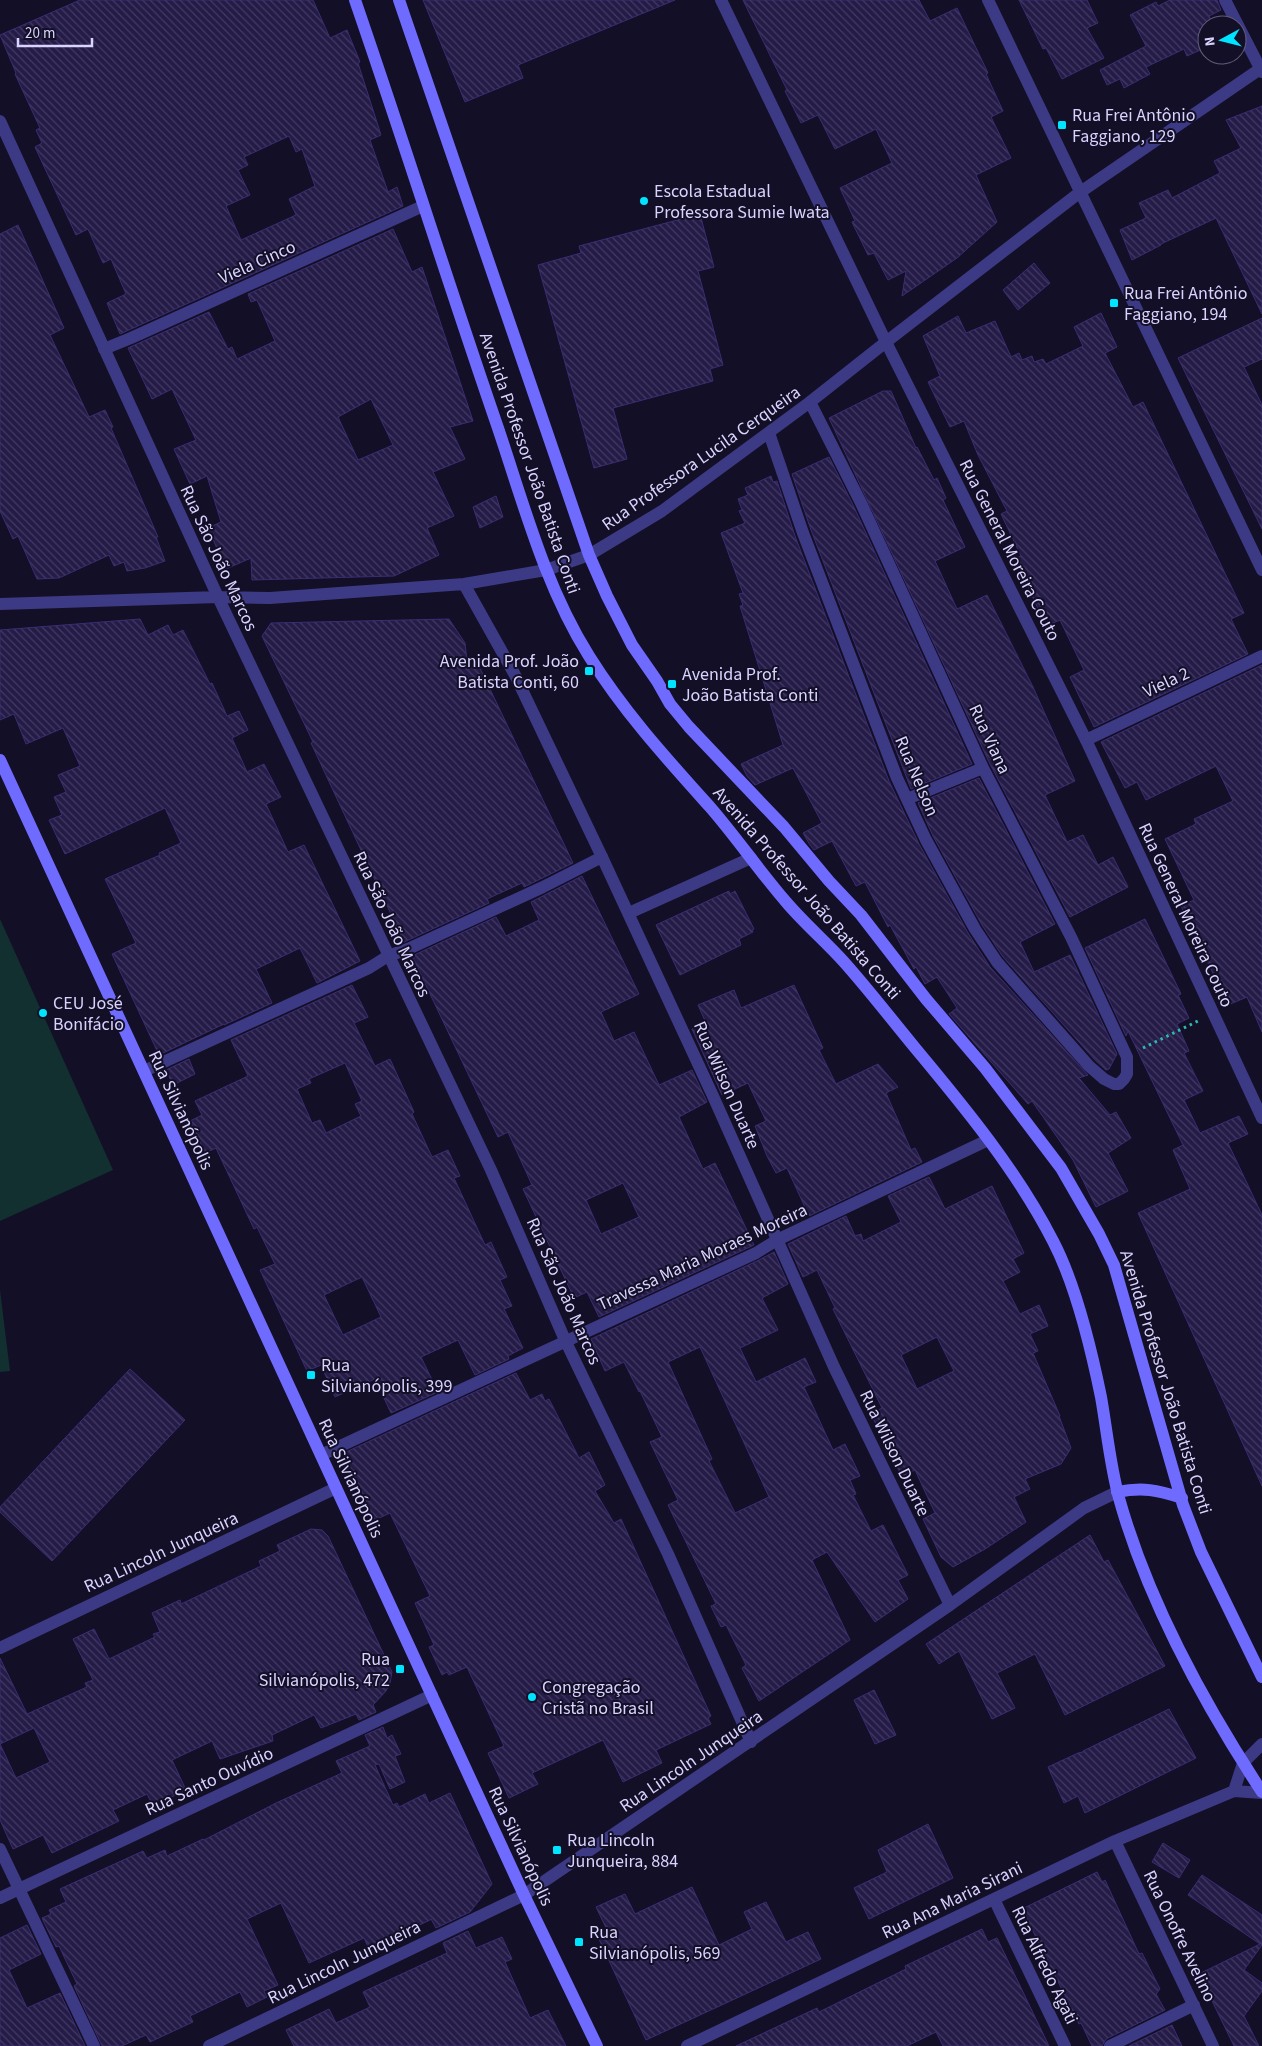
<svg xmlns="http://www.w3.org/2000/svg" width="1262" height="2046" font-family="'Source Sans 3',sans-serif">
<style>
.pitch{fill:#12302f}
.building{fill:url(#building-back-hatch);stroke:#3b2d73;fill-rule:evenodd}
.lines{fill:none;stroke-linecap:round;stroke-linejoin:round}
.path{stroke:#2fb8b0;stroke-width:3;stroke-dasharray:2.5 4;stroke-linecap:butt}
.lane{stroke:#3d3a85;stroke-width:12}
.street{stroke:#3d3a85;stroke-width:12}
.secondary{stroke:#6f6bff;stroke-width:12}
.poi-dot{fill:#00e5ff;stroke:#130f26;stroke-width:2}
.labels{text-anchor:middle;stroke-width:4;stroke-linejoin:round;paint-order:stroke}
.poi-label{font-size:18px;fill:#d9d4ff;stroke:#130f26;text-anchor:start}
.street-label{font-size:18px;fill:#d9d4ff;stroke:#130f26}
</style>
<defs>
<pattern id="building-back-hatch" width="6" height="6" patternUnits="userSpaceOnUse" patternTransform="scale(1.25)"><rect width="6" height="6" fill="#241b47"/><path d="M-1 5l2 2M0 0l6 6M5-1l2 2" fill="none" stroke="#433b63"/></pattern>
</defs>
<rect width="100%" height="100%" fill="#130f26"/>
<!-- pitch -->
<path class="pitch" d="M 0,919 L 113,1170 L 0,1221 Z
M 0,1290 L 10,1371 L 0,1372 Z"/>
<!-- building -->
<path class="building" d="M 80,0 L 313,0 L 330,38 L 347,30 L 360,62 L 358,63 L 381,135 L 370,140 L 388,192 L 397,187 L 403,206 L 120,334 L 107,303 L 126,294 L 111,259 L 103,263 L 88,229 L 76,235 L 35,147 L 42,143 L 36,130 L 40,128 L 15,74 L 16,73 L 0,35 ZM 289,136 L 296,152 L 302,149 L 315,186 L 289,199 L 296,215 L 241,240 L 226,206 L 250,195 L 238,170 L 248,165 L 244,157 Z
M 423,0 L 675,0 L 518,65 L 523,78 L 465,102 Z
M 743,0 L 919,0 L 930,21 L 957,8 L 988,73 L 986,74 L 1003,111 L 991,117 L 1011,158 L 976,175 L 997,222 L 957,258 L 902,296 L 906,271 L 888,280 L 874,253 L 868,255 L 852,222 L 855,221 L 840,188 L 892,163 L 876,129 L 835,149 L 818,115 L 801,123 L 785,91 L 787,90 Z
M 1019,0 L 1087,0 L 1098,23 L 1087,28 L 1104,58 L 1062,79 L 1046,48 L 1043,49 Z
M 1170,0 L 1217,0 L 1221,10 L 1209,16 L 1214,25 L 1207,25 L 1207,47 L 1187,56 L 1184,49 L 1146,67 L 1150,74 L 1124,88 L 1120,79 L 1107,85 L 1100,70 L 1146,46 L 1130,15 L 1156,2 L 1158,6 Z
M 1262,106 L 1262,314 L 1216,218 L 1161,244 L 1161,245 L 1132,260 L 1120,230 L 1146,218 L 1139,203 L 1168,190 L 1172,198 L 1220,173 L 1214,161 L 1241,148 L 1226,120 Z
M 700,214 L 714,267 L 698,271 L 723,365 L 710,369 L 713,381 L 613,408 L 627,459 L 594,468 L 538,265 L 581,253 L 579,246 Z
M 18,225 L 64,328 L 50,335 L 89,417 L 105,410 L 113,427 L 111,428 L 158,537 L 156,537 L 165,561 L 145,568 L 127,571 L 124,562 L 114,566 L 109,555 L 59,578 L 37,579 L 18,536 L 13,539 L 0,511 L 0,234 Z
M 393,229 L 412,272 L 422,267 L 473,421 L 450,427 L 465,459 L 433,472 L 454,516 L 427,528 L 439,555 L 394,576 L 252,580 L 251,558 L 226,569 L 208,528 L 221,522 L 207,476 L 190,484 L 174,449 L 196,440 L 172,389 L 152,399 L 128,348 L 209,312 L 228,349 L 232,347 L 237,359 L 275,341 L 257,300 L 251,302 L 248,294 ZM 371,399 L 393,445 L 358,460 L 338,417 Z
M 1034,263 L 1050,283 L 1018,310 L 1003,290 Z
M 1101,313 L 1117,347 L 1105,353 L 1133,407 L 1143,402 L 1244,613 L 1231,619 L 1248,654 L 1094,727 L 1070,677 L 1084,670 L 1060,620 L 1046,626 L 1015,559 L 1021,556 L 1001,514 L 1007,511 L 978,455 L 964,421 L 950,427 L 928,382 L 940,376 L 923,336 L 958,316 L 966,333 L 995,321 L 1011,357 L 1019,353 L 1022,360 L 1032,356 L 1034,362 L 1043,359 L 1046,364 L 1083,346 L 1074,327 Z
M 1262,318 L 1262,359 L 1244,367 L 1262,405 L 1262,529 L 1178,358 Z
M 883,391 L 891,391 L 916,448 L 917,447 L 934,480 L 937,478 L 946,498 L 943,500 L 965,547 L 935,561 L 957,609 L 987,595 L 1033,687 L 1075,781 L 1045,795 L 1067,842 L 1083,835 L 1098,865 L 1113,857 L 1128,887 L 1070,917 L 990,764 L 829,418 Z
M 829,457 L 854,507 L 972,764 L 911,789 L 811,530 L 792,474 Z
M 771,476 L 773,482 L 777,481 L 795,536 L 889,781 L 919,844 L 968,933 L 990,967 L 1088,1075 L 1079,1078 L 1110,1115 L 1116,1112 L 1131,1138 L 1108,1153 L 1128,1191 L 1096,1207 L 1073,1160 L 1032,1101 L 1028,1104 L 949,1014 L 957,1008 L 937,977 L 925,984 L 916,967 L 914,969 L 890,925 L 888,927 L 865,882 L 856,886 L 832,841 L 814,850 L 810,845 L 803,833 L 822,823 L 793,768 L 755,785 L 747,776 L 741,764 L 783,745 L 740,606 L 743,605 L 739,594 L 743,593 L 721,533 L 745,523 L 739,511 L 742,510 L 738,499 L 748,495 L 745,488 Z
M 496,496 L 503,517 L 480,528 L 473,507 Z
M 140,619 L 148,635 L 168,625 L 173,635 L 183,630 L 210,684 L 212,683 L 227,716 L 239,711 L 248,730 L 232,738 L 247,772 L 264,764 L 281,797 L 266,804 L 288,852 L 304,845 L 360,961 L 317,983 L 300,948 L 256,969 L 272,1003 L 224,1025 L 224,1024 L 159,1055 L 112,954 L 136,943 L 105,879 L 160,855 L 159,853 L 181,843 L 165,808 L 65,854 L 49,820 L 62,815 L 54,797 L 66,792 L 58,775 L 80,766 L 63,728 L 26,744 L 14,714 L 0,720 L 0,630 Z
M 449,619 L 465,643 L 468,670 L 478,664 L 573,863 L 524,887 L 522,883 L 487,899 L 489,903 L 404,942 L 311,743 L 313,742 L 262,636 L 271,623 Z
M 1262,665 L 1262,1032 L 1247,997 L 1228,1005 L 1181,906 L 1194,900 L 1165,839 L 1196,824 L 1194,819 L 1233,801 L 1216,766 L 1146,800 L 1137,782 L 1125,788 L 1101,742 Z
M 979,778 L 1055,924 L 1020,942 L 1034,972 L 1070,955 L 1117,1054 L 1109,1069 L 1106,1070 L 1095,1060 L 1003,957 L 982,925 L 933,836 L 918,803 Z
M 582,876 L 639,994 L 601,1012 L 614,1041 L 634,1032 L 659,1085 L 692,1070 L 707,1102 L 679,1117 L 703,1169 L 715,1163 L 754,1245 L 599,1317 L 587,1292 L 574,1298 L 523,1189 L 532,1185 L 508,1132 L 498,1137 L 412,956 L 496,917 L 506,936 L 539,920 L 531,902 ZM 623,1183 L 639,1217 L 601,1234 L 586,1200 Z
M 729,891 L 730,894 L 735,891 L 754,929 L 752,930 L 753,932 L 739,939 L 741,945 L 680,975 L 656,925 Z
M 1145,919 L 1181,994 L 1178,995 L 1189,1018 L 1177,1024 L 1189,1051 L 1184,1053 L 1203,1091 L 1184,1100 L 1200,1133 L 1239,1116 L 1248,1134 L 1228,1143 L 1262,1215 L 1262,1486 L 1138,1213 L 1190,1189 L 1173,1150 L 1183,1145 L 1128,1031 L 1126,1036 L 1085,948 Z
M 352,985 L 368,1017 L 354,1023 L 375,1066 L 390,1059 L 414,1112 L 412,1114 L 432,1157 L 448,1150 L 460,1176 L 454,1178 L 485,1245 L 491,1242 L 507,1277 L 500,1280 L 512,1306 L 504,1309 L 523,1348 L 508,1356 L 509,1359 L 475,1375 L 458,1340 L 421,1357 L 438,1392 L 391,1413 L 375,1379 L 335,1397 L 321,1365 L 307,1371 L 260,1270 L 275,1264 L 257,1227 L 254,1229 L 216,1148 L 205,1153 L 190,1121 L 202,1115 L 195,1101 L 248,1076 L 231,1040 ZM 345,1063 L 362,1101 L 355,1104 L 361,1116 L 326,1133 L 320,1120 L 312,1123 L 297,1089 L 311,1083 L 309,1079 ZM 362,1277 L 381,1317 L 343,1335 L 324,1295 Z
M 794,985 L 823,1048 L 819,1050 L 836,1084 L 878,1064 L 898,1087 L 886,1093 L 911,1150 L 915,1148 L 922,1162 L 809,1216 L 787,1168 L 776,1173 L 767,1156 L 755,1126 L 766,1121 L 748,1083 L 722,1095 L 692,1029 L 706,1023 L 698,1005 L 734,990 L 741,1008 Z
M 189,1059 L 195,1074 L 173,1085 L 166,1070 Z
M 929,1177 L 945,1209 L 992,1186 L 1024,1253 L 1013,1259 L 1020,1272 L 1003,1281 L 1020,1314 L 1039,1305 L 1048,1326 L 1030,1334 L 1038,1351 L 1033,1353 L 1060,1416 L 1059,1416 L 1071,1448 L 1061,1464 L 1025,1479 L 1030,1489 L 1014,1497 L 1026,1522 L 985,1549 L 953,1567 L 941,1557 L 923,1519 L 935,1513 L 915,1470 L 902,1477 L 871,1414 L 882,1408 L 833,1309 L 835,1308 L 817,1270 L 803,1277 L 788,1244 L 846,1216 L 855,1236 L 861,1234 L 863,1241 L 901,1222 L 888,1196 ZM 937,1337 L 954,1371 L 917,1389 L 901,1355 Z
M 774,1252 L 788,1284 L 762,1298 L 778,1330 L 740,1348 L 756,1382 L 805,1358 L 816,1382 L 804,1387 L 833,1450 L 845,1444 L 860,1476 L 850,1480 L 856,1494 L 853,1495 L 871,1531 L 883,1525 L 908,1575 L 898,1580 L 908,1599 L 875,1622 L 827,1552 L 812,1560 L 850,1640 L 759,1701 L 742,1668 L 746,1665 L 726,1625 L 721,1627 L 711,1606 L 716,1604 L 668,1505 L 678,1500 L 650,1442 L 662,1437 L 640,1391 L 639,1392 L 624,1362 L 605,1371 L 591,1339 L 759,1260 ZM 700,1347 L 769,1497 L 735,1513 L 709,1461 L 712,1459 L 668,1362 Z
M 130,1369 L 185,1420 L 52,1561 L 0,1512 L 0,1507 Z
M 516,1373 L 530,1400 L 542,1394 L 545,1401 L 549,1399 L 579,1458 L 589,1452 L 605,1485 L 595,1491 L 614,1523 L 621,1519 L 711,1716 L 708,1718 L 711,1724 L 656,1750 L 662,1763 L 623,1782 L 603,1740 L 532,1773 L 538,1784 L 509,1798 L 488,1753 L 504,1746 L 467,1667 L 449,1675 L 447,1672 L 442,1675 L 429,1647 L 434,1645 L 415,1603 L 430,1596 L 390,1513 L 375,1520 L 344,1453 Z
M 311,1529 L 322,1530 L 328,1536 L 392,1672 L 390,1683 L 386,1691 L 373,1705 L 376,1712 L 359,1720 L 356,1714 L 321,1728 L 314,1715 L 272,1735 L 273,1741 L 220,1759 L 212,1741 L 172,1760 L 186,1790 L 153,1806 L 147,1794 L 113,1810 L 119,1821 L 52,1853 L 43,1835 L 13,1849 L 0,1820 L 0,1658 L 27,1714 L 87,1687 L 85,1683 L 93,1680 L 73,1639 L 94,1629 L 109,1659 L 155,1637 L 153,1634 L 160,1632 L 152,1613 L 180,1600 L 181,1604 L 261,1566 L 259,1561 L 280,1551 L 277,1545 ZM 34,1728 L 50,1762 L 16,1778 L 0,1744 Z
M 1090,1535 L 1104,1562 L 1108,1560 L 1165,1666 L 1065,1715 L 1035,1654 L 997,1673 L 1015,1708 L 992,1719 L 959,1651 L 939,1664 L 926,1644 Z
M 874,1690 L 896,1735 L 875,1744 L 854,1700 Z
M 1169,1709 L 1196,1758 L 1085,1813 L 1078,1796 L 1064,1803 L 1048,1767 L 1078,1753 L 1083,1752 L 1083,1751 Z
M 383,1727 L 387,1738 L 392,1735 L 401,1754 L 395,1756 L 405,1782 L 390,1789 L 379,1764 L 375,1765 L 393,1805 L 397,1803 L 399,1807 L 425,1794 L 429,1803 L 450,1793 L 492,1884 L 470,1912 L 436,1928 L 431,1919 L 430,1920 L 369,1949 L 364,1938 L 309,1963 L 281,1903 L 247,1919 L 278,1985 L 264,1991 L 267,1997 L 247,2007 L 240,1992 L 190,2016 L 193,2022 L 150,2042 L 146,2035 L 122,2046 L 102,2046 L 74,1986 L 77,1984 L 59,1946 L 56,1947 L 42,1918 L 51,1914 L 49,1910 L 66,1902 L 60,1889 L 143,1851 L 147,1858 L 165,1850 L 167,1856 L 203,1839 L 204,1840 L 276,1803 L 342,1773 L 336,1761 L 370,1746 L 365,1735 Z
M 928,1824 L 953,1878 L 869,1919 L 854,1888 L 887,1872 L 878,1850 Z
M 1163,1843 L 1190,1860 L 1179,1878 L 1152,1862 Z
M 1097,1872 L 1102,1882 L 1105,1880 L 1139,1954 L 1142,1953 L 1160,1989 L 1156,1994 L 1165,2010 L 1106,2039 L 1102,2046 L 1092,2046 L 1081,2023 L 1079,2024 L 1022,1909 Z
M 1202,1875 L 1262,1915 L 1262,1945 L 1244,1970 L 1262,1983 L 1262,1991 L 1244,2016 L 1259,2046 L 1234,2046 L 1199,1974 L 1260,1944 L 1188,1895 Z
M 692,1887 L 719,1945 L 752,1929 L 744,1912 L 766,1902 L 786,1942 L 808,1932 L 821,1959 L 646,2040 L 598,1937 L 608,1932 L 596,1907 L 625,1894 L 635,1914 Z
M 27,1925 L 41,1954 L 9,1970 L 27,2008 L 60,1993 L 85,2046 L 0,2046 L 0,1938 Z
M 982,1929 L 988,1942 L 997,1938 L 1049,2046 L 943,2046 L 936,2032 L 907,2046 L 736,2046 L 817,2008 L 819,2012 L 906,1969 L 905,1966 Z
M 468,1931 L 476,1948 L 502,1937 L 512,1959 L 505,1962 L 530,2018 L 548,2010 L 566,2046 L 294,2046 L 286,2030 L 329,2009 L 336,2023 L 370,2007 L 363,1992 L 447,1953 L 443,1943 Z
M 1172,2025 L 1182,2046 L 1129,2046 Z"/>
<g class="lines">
<!-- path -->
<path class="path" d="M 1143,1048 L 1198,1021"/>
<!-- lane -->
<path class="lane" d="M 104,349 L 131,338 L 423,206
M 769,433 L 803,533 L 897,778 L 926,840 L 975,929 L 997,962 L 1089,1066 L 1104,1079 L 1114,1084 L 1119,1084 L 1124,1079 L 1127,1074 L 1127,1057 L 1071,937 L 983,768 L 861,503 L 810,402
M 1086,740 L 1262,656
M 907,799 L 983,768
M 144,1071 L 369,968 L 388,956 L 408,949 L 543,887 L 602,857
M 321,1455 L 756,1253 L 777,1240 L 988,1140
M 0,1849 L 94,2046"/>
<!-- street -->
<path class="street" d="M 721,0 L 886,342 L 1086,740 L 1262,1118
M 988,0 L 1262,570
M 1225,0 L 1262,72
M 0,121 L 218,597 L 491,1170 L 565,1340 L 668,1554 L 751,1742
M 464,584 L 515,675 L 602,857 L 713,1096 L 834,1367 L 950,1605
M 0,604 L 218,597 L 270,598 L 464,584 L 546,570 L 589,555 L 662,511 L 810,402 L 886,342 L 1079,193 L 1260,69
M 629,913 L 751,858
M 0,1648 L 336,1488
M 1234,1791 L 1243,1763 L 1262,1744
M 1115,1841 L 1213,2046
M 0,1898 L 432,1695
M 994,1899 L 1065,2046
M 209,2046 L 524,1895 L 950,1605 L 1084,1508 L 1117,1492
M 687,2046 L 1115,1841 L 1234,1791 L 1262,1793
M 1110,2046 L 1194,2005"/>
<!-- secondary -->
<path class="secondary" d="M 355,0 C 404,142 449,286 498,428 C 524,505 545,586 589,656 C 624,712 666,758 710,807 C 737,838 760,872 787,903 C 805,924 826,942 844,962 C 869,990 892,1020 916,1049 C 966,1109 1017,1171 1053,1241 C 1076,1285 1091,1348 1101,1397 C 1107,1431 1110,1465 1119,1498 C 1148,1602 1203,1702 1262,1792
M 399,0 L 589,555 L 607,596 L 632,645 L 657,681 L 670,704 L 689,727 L 784,827 L 829,881 L 861,915 L 926,999 L 985,1068 L 1061,1168 L 1099,1234 L 1114,1265 L 1183,1505 L 1201,1552 L 1262,1677
M 0,760 L 524,1895 L 597,2046
M 1117,1492 C 1143,1487 1157,1490 1182,1498"/>
</g>
<!-- markers -->
<g class="poi-dot">
<rect x="1057" y="120" width="10" height="10" rx="2.5"/>
<circle cx="644" cy="201" r="5"/>
<rect x="1109" y="298" width="10" height="10" rx="2.5"/>
<rect x="584" y="666" width="10" height="10" rx="2.5"/>
<rect x="667" y="679" width="10" height="10" rx="2.5"/>
<circle cx="43" cy="1013" r="5"/>
<rect x="306" y="1370" width="10" height="10" rx="2.5"/>
<rect x="395" y="1664" width="10" height="10" rx="2.5"/>
<circle cx="532" cy="1697" r="5"/>
<rect x="552" y="1845" width="10" height="10" rx="2.5"/>
<rect x="574" y="1937" width="10" height="10" rx="2.5"/>
</g>
<g class="labels">
<!-- poi labels -->
<g class="poi-label">
<text x="1072" y="121">Rua Frei Antônio<tspan x="1072" dy="21">Faggiano, 129</tspan></text>
<text x="654" y="197">Escola Estadual<tspan x="654" dy="21">Professora Sumie Iwata</tspan></text>
<text x="1124" y="299">Rua Frei Antônio<tspan x="1124" dy="21">Faggiano, 194</tspan></text>
<text x="579" y="667" text-anchor="end">Avenida Prof. João<tspan x="579" dy="21">Batista Conti, 60</tspan></text>
<text x="682" y="680">Avenida Prof.<tspan x="682" dy="21">João Batista Conti</tspan></text>
<text x="53" y="1009">CEU José<tspan x="53" dy="21">Bonifácio</tspan></text>
<text x="321" y="1371">Rua<tspan x="321" dy="21">Silvianópolis, 399</tspan></text>
<text x="390" y="1665" text-anchor="end">Rua<tspan x="390" dy="21">Silvianópolis, 472</tspan></text>
<text x="542" y="1693">Congregação<tspan x="542" dy="21">Cristã no Brasil</tspan></text>
<text x="567" y="1846">Rua Lincoln<tspan x="567" dy="21">Junqueira, 884</tspan></text>
<text x="589" y="1938">Rua<tspan x="589" dy="21">Silvianópolis, 569</tspan></text>
</g>
<!-- street labels -->
<g class="street-label">
<text transform="translate(257 262) rotate(-24)" y="6">Viela Cinco</text>
<text transform="translate(701 458) rotate(-35)" y="6">Rua Professora Lucila Cerqueira</text>
<text transform="translate(530 463) rotate(71)" y="6">Avenida Professor João Batista Conti</text>
<text transform="translate(1010 550) rotate(63)" y="6">Rua General Moreira Couto</text>
<text transform="translate(219 558) rotate(65)" y="6">Rua São João Marcos</text>
<text transform="translate(1166 682) rotate(-25)" y="6">Viela 2</text>
<text transform="translate(990 739) rotate(65)" y="6">Rua Viana</text>
<text transform="translate(917 776) rotate(67)" y="6">Rua Nelson</text>
<text transform="translate(807 893) rotate(49)" y="6">Avenida Professor João Batista Conti</text>
<text transform="translate(1186 915) rotate(65)" y="6">Rua General Moreira Couto</text>
<text transform="translate(392 924) rotate(65)" y="6">Rua São João Marcos</text>
<text transform="translate(727 1085) rotate(66)" y="6">Rua Wilson Duarte</text>
<text transform="translate(181 1110) rotate(65)" y="6">Rua Silvianópolis</text>
<text transform="translate(702 1257) rotate(-25)" y="6">Travessa Maria Moraes Moreira</text>
<text transform="translate(564 1291) rotate(66)" y="6">Rua São João Marcos</text>
<text transform="translate(1166 1382) rotate(73)" y="6">Avenida Professor João Batista Conti</text>
<text transform="translate(895 1453) rotate(64)" y="6">Rua Wilson Duarte</text>
<text transform="translate(351 1478) rotate(65)" y="6">Rua Silvianópolis</text>
<text transform="translate(161 1552) rotate(-25)" y="6">Rua Lincoln Junqueira</text>
<text transform="translate(691 1761) rotate(-34)" y="6">Rua Lincoln Junqueira</text>
<text transform="translate(209 1781) rotate(-25)" y="6">Rua Santo Ouvídio</text>
<text transform="translate(521 1846) rotate(65)" y="6">Rua Silvianópolis</text>
<text transform="translate(952 1900) rotate(-26)" y="6">Rua Ana Maria Sirani</text>
<text transform="translate(1180 1936) rotate(64)" y="6">Rua Onofre Avelino</text>
<text transform="translate(344 1962) rotate(-26)" y="6">Rua Lincoln Junqueira</text>
<text transform="translate(1045 1965) rotate(64)" y="6">Rua Alfredo Agati</text>
</g>
</g>
<!-- north arrow -->
<g transform="translate(1222 40) rotate(263)"><circle r="24" fill="#130f26" stroke="#625e7d"/>
<path d="M0-4L9 19L0 12L-9 19Z" fill="#00e5ff"/>
<text y="-8" font-size="14" font-weight="bold" text-anchor="middle" fill="#d9d4ff">N</text>
</g>
<!-- scale -->
<path d="M18 38v8h74v-8" fill="none" stroke="#d9d4ff" stroke-width="2.5"/>
<text x="25" y="38" font-size="15" fill="#d9d4ff" stroke="#130f26" stroke-width="4" paint-order="stroke">20 m</text>
</svg>
